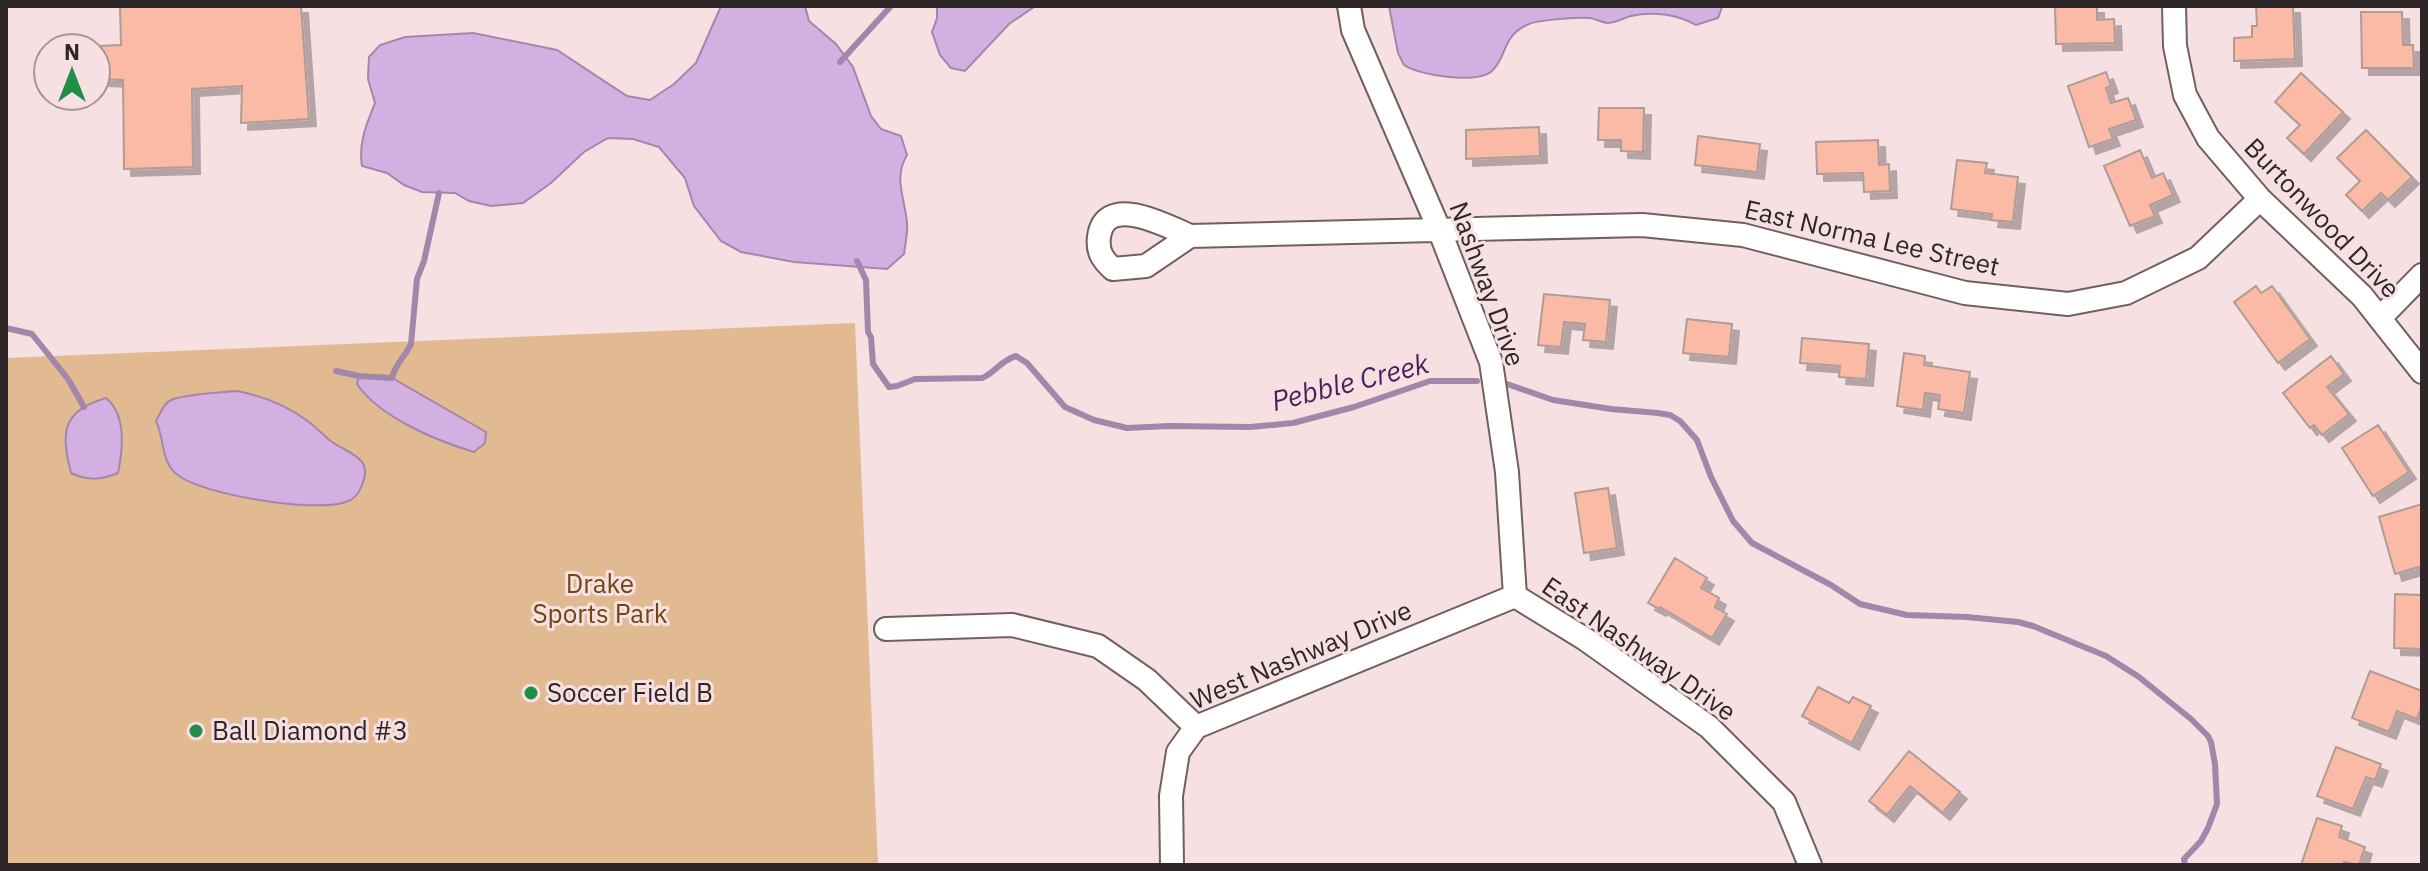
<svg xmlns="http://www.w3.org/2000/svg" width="2428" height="871" font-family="'IBM Plex Sans',sans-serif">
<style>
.green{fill:#e2ba91}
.water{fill:#d4b0e2;stroke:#a287aa;stroke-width:2}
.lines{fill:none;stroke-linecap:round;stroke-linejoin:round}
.stream{stroke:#a287aa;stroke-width:6}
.building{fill:#fabaa6;stroke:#af9c95;stroke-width:2;filter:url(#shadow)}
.street-casing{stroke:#725f60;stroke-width:26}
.street{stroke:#fff;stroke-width:22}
.poi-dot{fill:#228d44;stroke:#f6e0e2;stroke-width:3}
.labels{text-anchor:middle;stroke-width:6;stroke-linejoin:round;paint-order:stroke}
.street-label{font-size:26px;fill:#2f2627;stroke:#f6e0e2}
.park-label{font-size:26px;fill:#714610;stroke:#f6e0e2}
.poi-label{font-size:26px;fill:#2f2627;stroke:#f6e0e2;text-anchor:start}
.water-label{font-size:28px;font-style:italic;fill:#4c205b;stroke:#f6e0e2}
</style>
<defs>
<filter id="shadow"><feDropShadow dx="7" dy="7" stdDeviation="0" flood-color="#0004"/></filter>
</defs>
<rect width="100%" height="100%" fill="#f6e0e2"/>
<!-- green -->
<path class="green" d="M 855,323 L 878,865 L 6,865 L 6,358 Z"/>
<!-- water -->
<path class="water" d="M 721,6 L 805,6 L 809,21 L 836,44 L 853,67 L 871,116 L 881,129 L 901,136 L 907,155 C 893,178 905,198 907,223 C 908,233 905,244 904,254 L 887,269 L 794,262 L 741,252 L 721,241 L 694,206 L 685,178 L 659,147 L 633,139 L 608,138 L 584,152 L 551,183 L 523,203 L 491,206 L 469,201 L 455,193 L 422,192 L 404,185 L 387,173 L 362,166 C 358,143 367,123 375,103 L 368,79 L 369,57 L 380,45 L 405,37 L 473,33 L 557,50 L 627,96 L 650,100 L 674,84 L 696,63 Z
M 937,6 L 1034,6 L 1034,7 L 1009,24 L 965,71 L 951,68 L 940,55 L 932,32 L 937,18 Z
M 1389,6 L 1722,6 L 1722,7 L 1718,18 L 1696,25 C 1677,14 1652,11 1631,16 C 1623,18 1616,23 1607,23 C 1601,22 1596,19 1590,18 C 1580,17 1538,20 1529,24 C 1501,36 1508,56 1492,71 C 1477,84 1420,76 1404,65 L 1398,53 Z
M 359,376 L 392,378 L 486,432 L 485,443 L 474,452 C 437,441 379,417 357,384 Z
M 237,391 C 263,396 288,406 309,422 C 317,428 324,436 332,442 C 342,449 355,453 362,462 C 367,469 365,478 362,485 C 359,493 353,500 346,502 C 315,513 205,495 179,476 C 160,463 165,439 156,421 C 160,414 163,404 171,400 C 181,395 223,392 237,391 Z
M 106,398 C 127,415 123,449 118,473 C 101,480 88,481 71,473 C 61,433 61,411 106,398 Z"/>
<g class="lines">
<!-- stream -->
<path class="stream" d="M 840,62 L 891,6
M 857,261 L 866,280 L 868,332 L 871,337 L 873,364 L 889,387 L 897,386 L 915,379 L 982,378 C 995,373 1001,360 1016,356 L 1027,363 L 1065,407 L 1094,420 L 1127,428 L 1168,426 L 1250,427 L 1293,423 L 1354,407 L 1430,381 L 1477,381
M 6,328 L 32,334 L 68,379 L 84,407
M 336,371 L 359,376 L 392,378 C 395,364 405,357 411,344 L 417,279 L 424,261 L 439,193
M 1507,384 L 1553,400 L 1611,409 L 1658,413 L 1670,415 L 1680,421 L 1697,440 L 1711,477 L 1733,521 L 1752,543 L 1831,585 L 1860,604 L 1907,615 L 1967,617 L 2018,622 L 2033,626 L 2106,656 L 2139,677 L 2191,719 L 2208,736 L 2211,742 L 2215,764 L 2217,804 L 2208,828 L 2201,841 L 2184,859 L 2185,865"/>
</g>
<!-- building -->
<path class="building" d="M 120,6 L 301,6 L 309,119 L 241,123 L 242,86 L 192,89 L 193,167 L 124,169 L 123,80 L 101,79 L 100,46 L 121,45 Z
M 2055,6 L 2097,6 L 2097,20 L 2114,19 L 2115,43 L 2056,44 Z
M 2256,6 L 2293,6 L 2295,59 L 2234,61 L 2234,38 L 2252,37 L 2252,26 L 2257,26 Z
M 2361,12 L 2402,12 L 2403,45 L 2413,45 L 2414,68 L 2362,68 Z
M 2106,72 L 2111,86 L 2106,88 L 2111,103 L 2128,98 L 2136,120 L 2109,129 L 2113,139 L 2089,147 L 2068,86 Z
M 2301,73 L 2343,112 L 2304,154 L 2287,138 L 2300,125 L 2275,102 Z
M 1599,108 L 1644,108 L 1643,152 L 1621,151 L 1621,140 L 1598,140 Z
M 1539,127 L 1540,156 L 1466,159 L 1466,130 Z
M 2366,130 L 2412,177 L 2388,200 L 2381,193 L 2362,211 L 2346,195 L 2360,181 L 2337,158 Z
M 1698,136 L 1760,144 L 1757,172 L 1695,165 Z
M 1878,140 L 1879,165 L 1889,164 L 1890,191 L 1864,192 L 1863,173 L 1817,174 L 1816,142 Z
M 2140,150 L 2152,178 L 2163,173 L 2173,195 L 2150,205 L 2155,216 L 2130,226 L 2104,166 Z
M 1957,160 L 1987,163 L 1985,173 L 2018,177 L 2013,222 L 1991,220 L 1992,214 L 1951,209 Z
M 2256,286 L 2261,293 L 2272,286 L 2310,339 L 2278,363 L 2234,302 Z
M 1544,294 L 1610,300 L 1606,342 L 1583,340 L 1585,324 L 1564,322 L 1561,347 L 1538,345 Z
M 1687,319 L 1732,324 L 1729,357 L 1683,353 Z
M 1802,338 L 1869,344 L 1866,379 L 1839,377 L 1840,366 L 1800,363 Z
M 1904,353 L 1925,356 L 1924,365 L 1970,372 L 1964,413 L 1938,409 L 1940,395 L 1925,393 L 1923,410 L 1897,406 Z
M 2331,356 L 2344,374 L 2327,387 L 2349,414 L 2322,435 L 2314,425 L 2310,428 L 2283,393 Z
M 2378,425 L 2409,472 L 2373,496 L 2342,448 Z
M 1608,488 L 1617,548 L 1584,553 L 1575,493 Z
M 2422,504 L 2422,566 L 2395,574 L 2379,517 Z
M 1675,558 L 1707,578 L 1701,588 L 1719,598 L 1715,607 L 1727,614 L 1712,638 L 1660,607 L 1659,609 L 1648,603 Z
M 2395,594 L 2422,595 L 2422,649 L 2394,648 Z
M 2370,671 L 2422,691 L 2422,705 L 2417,719 L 2397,711 L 2389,732 L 2352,718 Z
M 1818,687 L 1849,703 L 1853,697 L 1871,706 L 1852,743 L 1802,716 Z
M 2336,747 L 2381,764 L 2375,780 L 2366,777 L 2353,809 L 2317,796 Z
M 1909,751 L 1960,792 L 1943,813 L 1910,786 L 1887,815 L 1869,801 Z
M 2317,818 L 2342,826 L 2339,837 L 2365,847 L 2359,865 L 2344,862 L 2343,865 L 2301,865 Z"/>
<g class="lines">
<!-- street casing -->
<g class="street-casing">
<path id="street" d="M 1349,6 L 1353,30 L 1439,229 L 1491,362 L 1507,472 L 1515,596
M 2174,6 L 2175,46 L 2185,95 L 2208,138 L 2260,199 L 2362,296 L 2422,372
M 1190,236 L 1146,266 L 1113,269 C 1103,260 1097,252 1099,237 C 1105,192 1167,226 1190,236 L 1642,225 L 1743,235 L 1965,293 L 2068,304 L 2126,293 L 2198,258 L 2260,199
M 2380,318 L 2422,275
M 1515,596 L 1585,639 L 1709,727 L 1784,802 L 1810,865
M 886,629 L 1012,625 L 1098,646 L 1147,680 L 1196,727
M 1172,865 L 1171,796 L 1178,752 L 1196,727 L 1515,596"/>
</g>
<!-- street -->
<use href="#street" class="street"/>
</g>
<!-- markers -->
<g class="poi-dot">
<circle cx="531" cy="693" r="8"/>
<circle cx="196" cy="731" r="8"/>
</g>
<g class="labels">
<!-- street labels -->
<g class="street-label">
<text transform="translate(2322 218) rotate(46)" y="9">Burtonwood Drive</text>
<text transform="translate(1872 238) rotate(13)" y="9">East Norma Lee Street</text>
<text transform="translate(1487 284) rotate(70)" y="9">Nashway Drive</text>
<text transform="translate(1639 649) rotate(35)" y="9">East Nashway Drive</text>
<text transform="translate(1301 655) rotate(-23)" y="9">West Nashway Drive</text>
</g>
<!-- park labels -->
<g class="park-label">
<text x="600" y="593">Drake<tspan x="600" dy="30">Sports Park</tspan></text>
</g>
<!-- poi labels -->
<g class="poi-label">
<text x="547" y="702">Soccer Field B</text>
<text x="212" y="740">Ball Diamond #3</text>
</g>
<!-- water labels -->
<g class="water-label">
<text transform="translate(1350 382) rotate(-14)" y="10">Pebble Creek</text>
</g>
</g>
<!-- border -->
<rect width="2428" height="871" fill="none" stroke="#2f2627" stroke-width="16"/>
<!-- north arrow -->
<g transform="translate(72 72)"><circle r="38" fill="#f6e0e2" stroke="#a69697" stroke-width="2"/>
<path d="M0-6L14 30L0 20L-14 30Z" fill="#228d44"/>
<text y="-12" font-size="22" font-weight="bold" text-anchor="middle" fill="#2f2627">N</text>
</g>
</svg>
